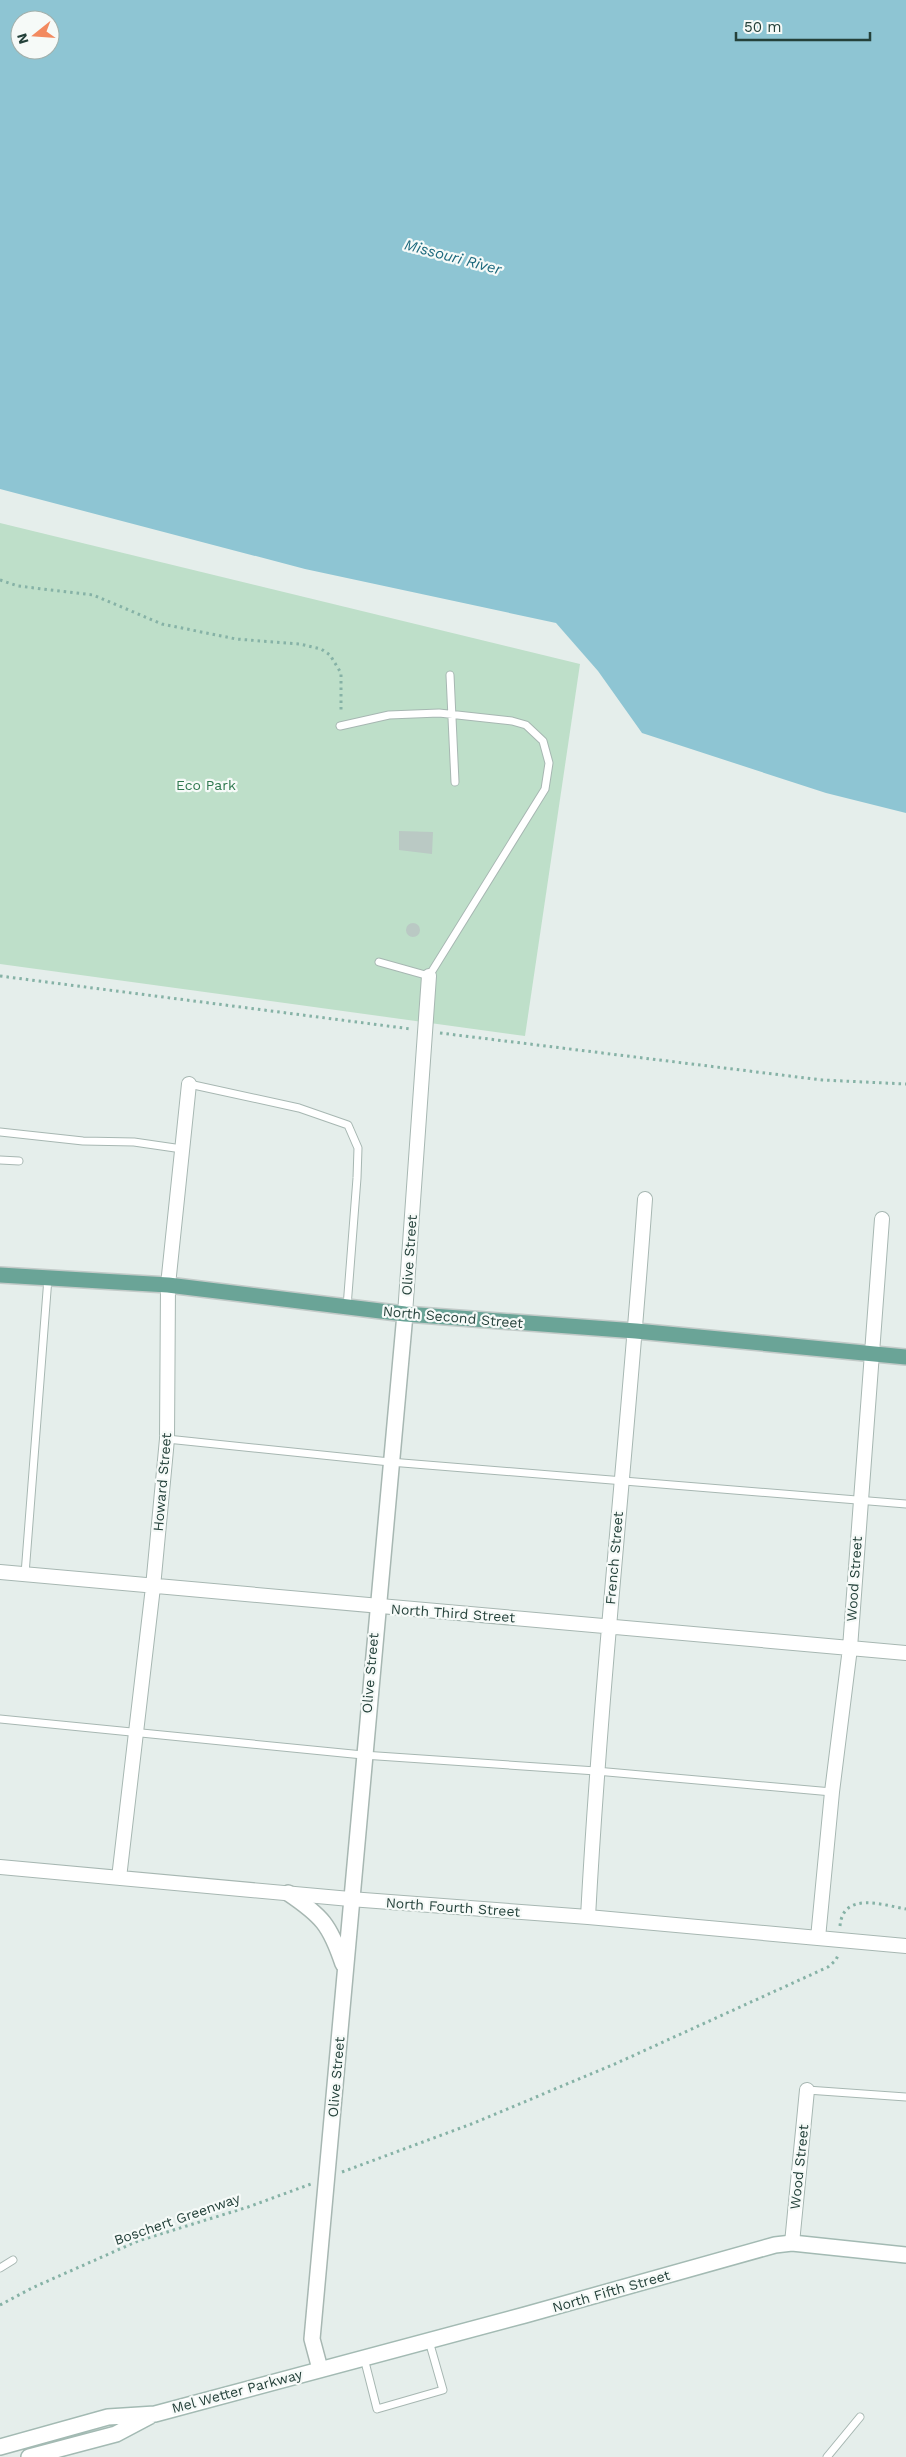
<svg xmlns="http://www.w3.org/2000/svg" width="906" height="2457" font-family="'Work Sans',sans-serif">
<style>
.green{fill:#bedfc9}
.water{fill:#8ec5d3;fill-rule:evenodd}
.building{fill:#bac9c4}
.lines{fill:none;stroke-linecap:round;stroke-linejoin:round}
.service-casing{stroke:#a7b7b2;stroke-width:9}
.minor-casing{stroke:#a7b7b2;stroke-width:16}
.tertiary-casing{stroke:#a7b7b2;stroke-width:18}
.secondary-casing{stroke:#a3bab3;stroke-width:18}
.primary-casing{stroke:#c2cac8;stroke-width:18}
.path{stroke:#86b2a6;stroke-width:3;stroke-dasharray:2.5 4;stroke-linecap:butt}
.service{stroke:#fff;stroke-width:7}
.minor{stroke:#fff;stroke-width:14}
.tertiary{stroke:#fff;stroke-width:15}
.secondary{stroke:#fff;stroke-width:15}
.primary{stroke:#6aa497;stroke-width:15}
.labels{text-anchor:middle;stroke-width:4.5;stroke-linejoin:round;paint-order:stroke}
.park-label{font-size:14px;fill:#2e784e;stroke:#f6faf8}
.street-label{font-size:14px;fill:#24413a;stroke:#f6faf8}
.water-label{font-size:15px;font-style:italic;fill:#1d697d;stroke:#f6faf8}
</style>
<rect width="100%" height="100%" fill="#e5eeeb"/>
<!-- green -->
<path class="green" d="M 0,523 L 580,664 L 525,1036 L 0,964 Z"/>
<!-- water -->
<path class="water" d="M 0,0 L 906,0 L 906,813 L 826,793 L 642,733 L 598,671 L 556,623 L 305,569 L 0,489 ZM 20,20 L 50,20 L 50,50 L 20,50 Z"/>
<!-- building -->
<path class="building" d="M 399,831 L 433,832 L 432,854 L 399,850 Z
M406 930a7 7 0 1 1 14 0a7 7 0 1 1-14 0Z"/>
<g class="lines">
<!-- service casing -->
<g class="service-casing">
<path id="service" d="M 450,675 L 455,782
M 340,726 L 389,715 L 439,713 L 512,721 L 526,725 L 543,741 L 549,763 L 545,789 L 429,976 L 379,962
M 189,1084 L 299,1108 L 348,1125 L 358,1148 L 357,1178 L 347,1307
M 0,1132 L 83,1141 L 134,1142 L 182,1149
M 0,1160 L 19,1161
M 167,1439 L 390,1462 L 906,1504
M 25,1574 L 48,1278
M 0,1719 L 363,1755 L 596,1771 L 832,1792
M 807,2090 L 906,2097
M 0,2268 L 13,2260
M 364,2358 L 377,2409 L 443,2390 L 429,2341
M 827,2457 L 860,2417"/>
</g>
<!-- minor casing -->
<g class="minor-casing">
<path id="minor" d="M 405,1314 L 429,976
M 0,1572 L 906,1653
M 0,1867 L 350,1899 L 588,1917 L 906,1946
M 119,1878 L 153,1587 L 167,1439 L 168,1285 L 189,1084
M 588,1917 C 601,1677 628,1438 645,1199
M 818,1938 L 832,1792 L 850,1648 L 882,1219
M 792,2243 L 807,2090"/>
</g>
<!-- tertiary casing -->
<g class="tertiary-casing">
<path id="tertiary" d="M 288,1893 C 322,1916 330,1925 343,1964
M 320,2369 L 312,2339 C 342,1997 371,1655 405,1314"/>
</g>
<!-- secondary casing -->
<g class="secondary-casing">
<path id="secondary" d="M 0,2447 L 108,2417 L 155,2414 L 525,2315 L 775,2245 L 792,2243 L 906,2255
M 29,2457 L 116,2434 L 150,2416"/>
</g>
<!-- primary casing -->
<g class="primary-casing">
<path id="primary" d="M 0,1275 L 168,1285 L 405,1314 L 636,1331 L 906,1357"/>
</g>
<!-- path -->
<path class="path" d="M 0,580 L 18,586 L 93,595 L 162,624 L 236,639 L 300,644 L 321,649 L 330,655 L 341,673 L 341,713
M 0,976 L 411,1029
M 440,1033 L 822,1080 L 906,1084
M 840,1926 C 843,1891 883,1905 906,1909
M 342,2172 L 474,2123 L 617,2063 L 828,1967 L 836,1960 L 838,1955
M 0,2305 L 32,2288 L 138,2241 L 248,2207 L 311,2184"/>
<!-- service -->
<use href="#service" class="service"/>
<!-- minor -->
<use href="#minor" class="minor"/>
<!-- tertiary -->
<use href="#tertiary" class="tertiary"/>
<!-- secondary -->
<use href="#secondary" class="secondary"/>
<!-- primary -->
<use href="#primary" class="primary"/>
</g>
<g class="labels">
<!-- park labels -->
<g class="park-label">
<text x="206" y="790">Eco Park</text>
</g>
<!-- street labels -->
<g class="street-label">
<text transform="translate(409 1255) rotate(-86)" y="5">Olive Street</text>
<text transform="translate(453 1317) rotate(5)" y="5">North Second Street</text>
<text transform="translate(162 1482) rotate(-85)" y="5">Howard Street</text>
<text transform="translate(614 1558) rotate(-85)" y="5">French Street</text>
<text transform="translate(854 1579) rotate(-86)" y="5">Wood Street</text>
<text transform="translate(453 1613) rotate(4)" y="5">North Third Street</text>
<text transform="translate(370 1673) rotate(-85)" y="5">Olive Street</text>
<text transform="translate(453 1907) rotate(4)" y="5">North Fourth Street</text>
<text transform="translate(336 2077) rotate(-85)" y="5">Olive Street</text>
<text transform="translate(799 2167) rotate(-84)" y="5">Wood Street</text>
<text transform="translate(177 2219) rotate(-19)" y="5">Boschert Greenway</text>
<text transform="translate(611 2291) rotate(-16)" y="5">North Fifth Street</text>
<text transform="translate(237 2391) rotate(-15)" y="5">Mel Wetter Parkway</text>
</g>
<!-- water labels -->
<g class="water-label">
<text transform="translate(453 257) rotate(15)" y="5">Missouri River</text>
</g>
</g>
<!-- north arrow -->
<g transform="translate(35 35) rotate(253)"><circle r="24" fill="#f6faf8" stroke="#a2b0ac"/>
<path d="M0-4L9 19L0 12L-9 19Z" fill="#f28a60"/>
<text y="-8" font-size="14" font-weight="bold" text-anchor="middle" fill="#24413a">N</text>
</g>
<!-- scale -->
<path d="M736 32v8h134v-8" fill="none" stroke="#24413a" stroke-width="2.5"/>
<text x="744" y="32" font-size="15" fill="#24413a" stroke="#f6faf8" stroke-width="4" paint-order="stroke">50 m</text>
</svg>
